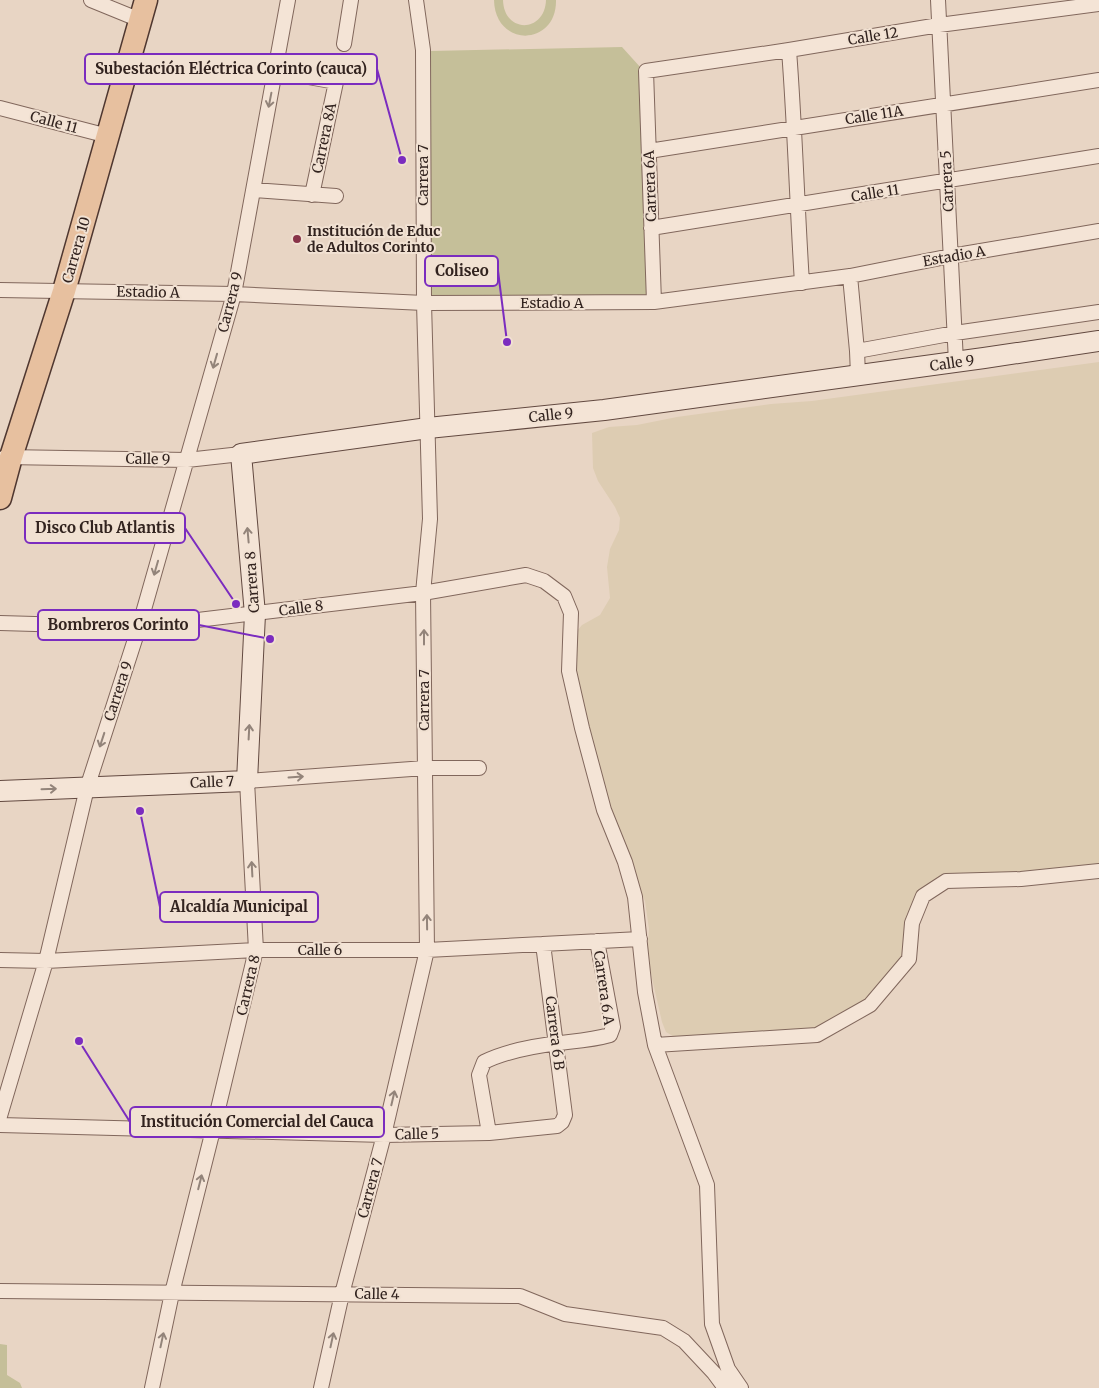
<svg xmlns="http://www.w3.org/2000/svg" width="1099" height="1388" font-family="Merriweather,serif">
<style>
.farmland{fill:#ddccb2}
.green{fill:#c5bf99}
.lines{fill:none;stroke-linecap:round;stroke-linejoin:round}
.street-casing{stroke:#81675c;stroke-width:16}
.secondary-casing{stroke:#624940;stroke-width:22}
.primary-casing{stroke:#4f3730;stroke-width:25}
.street{stroke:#f4e4d6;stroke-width:14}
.secondary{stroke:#f4e4d6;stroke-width:20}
.primary{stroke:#e7c09f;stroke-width:22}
.oneway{stroke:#93847a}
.poi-dot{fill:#883348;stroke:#f1e1d2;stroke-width:2}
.labels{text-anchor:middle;stroke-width:4;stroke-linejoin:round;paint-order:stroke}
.street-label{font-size:14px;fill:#32231f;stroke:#f1e1d2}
.poi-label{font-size:14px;font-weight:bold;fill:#32231f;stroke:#f1e1d2;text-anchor:start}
.leader{fill:none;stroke:#7b2cbf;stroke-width:2}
.callout-dot{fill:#7b2cbf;stroke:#f1e1d2;stroke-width:2}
.callout{fill:#f1e1d2;stroke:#7b2cbf;stroke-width:2}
.callout-label{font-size:15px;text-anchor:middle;font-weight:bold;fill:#32231f}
</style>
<rect width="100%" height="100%" fill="#e8d5c4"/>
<!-- farmland -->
<path class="farmland" d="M 1099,362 L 1099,866 L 1049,872 L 1015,872 L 980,878 L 928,892 L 898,975 L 834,1024 L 808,1030 L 678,1039 L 666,1032 L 662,1022 L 647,956 L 649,929 L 645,901 L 625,858 L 598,775 L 590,730 L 577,682 L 574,656 L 577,631 L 582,625 L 600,615 L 610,598 L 607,567 L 610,549 L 619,530 L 620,518 L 615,507 L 598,481 L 593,468 L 592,433 L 609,427 L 637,425 L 677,417 L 771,404 L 812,401 Z"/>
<!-- green -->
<path class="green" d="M 494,0 L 503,0 C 504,34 545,33 546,0 L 556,0 C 557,47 495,48 494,0 Z
M 622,47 L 641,68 L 649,298 L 430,298 L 430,51 Z
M 0,1344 L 7,1345 L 7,1375 L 20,1383 L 22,1388 L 0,1388 Z"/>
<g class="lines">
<!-- street casing -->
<g class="street-casing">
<path id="street" d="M 91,0 L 140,20
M 938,0 L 956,362
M 344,44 L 351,0
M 789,50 C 795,128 797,205 802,283
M 275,71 L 336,82 L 312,195
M 0,108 L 108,136
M 649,151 L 1099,80
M 253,190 L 336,196
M 651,228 L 1099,156
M 850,276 L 857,351
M 0,290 L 234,294 L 424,303 L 654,302 L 850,276 L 951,256 L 1099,231
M 654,302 L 646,71 L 789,50 L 939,25 L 1099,4
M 858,375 L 857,351 L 955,333 L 1099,312
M 5,457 L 187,460 L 241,454
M 0,623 L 139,627 L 423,593 L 526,575 L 544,581 L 564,596 L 571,613 L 569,671 L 582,728 L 604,810 L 625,862 L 635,897 L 645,992 L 655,1045 L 707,1185 L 712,1324 L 728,1369 L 741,1388
M 0,960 L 46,961 L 256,950 L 427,950 L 640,939
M 655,1045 L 817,1035 L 870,1005 L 909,959 L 912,923 L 923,896 L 946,881 L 1021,879 L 1099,871
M 0,1116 L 46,961 L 87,788 L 139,627 L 234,294 L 288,0
M 0,1125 L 384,1135 L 489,1133 L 557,1126 L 562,1122 L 565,1115 L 543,944
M 489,1133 L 479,1075 L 484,1062 C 506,1051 534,1046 559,1043 C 576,1041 593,1040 610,1035 L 613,1027 L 597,941
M 0,1291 L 520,1296 L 565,1314 L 663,1328 L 684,1341 L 714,1373 L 725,1388
M 152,1388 L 172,1293 L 213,1130 L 256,950 L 247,781 L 425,768 L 479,768
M 321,1388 L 342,1294 L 384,1135 L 427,950 L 423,593 L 430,519 L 424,303 L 423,50 L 416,0"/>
</g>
<!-- secondary casing -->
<g class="secondary-casing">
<path id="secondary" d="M 0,791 L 247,781 L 255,614 L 241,454 L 428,428 L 604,410 L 984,358 L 1099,341"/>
</g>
<!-- primary casing -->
<g class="primary-casing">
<path id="primary" d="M 0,498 L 11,457 L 64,291 L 146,0"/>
</g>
<!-- street -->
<use href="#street" class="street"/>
<!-- secondary -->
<use href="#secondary" class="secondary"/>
<!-- primary -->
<use href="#primary" class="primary"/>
</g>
<!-- one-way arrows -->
<defs><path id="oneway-shaft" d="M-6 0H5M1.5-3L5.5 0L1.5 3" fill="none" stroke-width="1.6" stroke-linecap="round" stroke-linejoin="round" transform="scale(1.25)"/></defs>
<g class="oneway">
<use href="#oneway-shaft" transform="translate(270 100) rotate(101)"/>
<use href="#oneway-shaft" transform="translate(215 361) rotate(106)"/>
<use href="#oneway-shaft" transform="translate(248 535) rotate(-95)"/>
<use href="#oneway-shaft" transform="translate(156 568) rotate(106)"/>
<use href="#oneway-shaft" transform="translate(424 637) rotate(-90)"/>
<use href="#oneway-shaft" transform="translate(249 732) rotate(-87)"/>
<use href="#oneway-shaft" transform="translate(102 740) rotate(108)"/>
<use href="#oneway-shaft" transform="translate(296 777) rotate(-4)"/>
<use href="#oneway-shaft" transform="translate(49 789) rotate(-2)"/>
<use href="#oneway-shaft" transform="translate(252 869) rotate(-93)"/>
<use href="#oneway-shaft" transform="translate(427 922) rotate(-91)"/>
<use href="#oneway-shaft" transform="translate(393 1098) rotate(-77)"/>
<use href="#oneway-shaft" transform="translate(200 1182) rotate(-76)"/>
<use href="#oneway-shaft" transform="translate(162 1340) rotate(-78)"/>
<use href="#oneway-shaft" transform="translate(332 1340) rotate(-78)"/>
</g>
<!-- markers -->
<circle class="poi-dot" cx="297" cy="239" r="5"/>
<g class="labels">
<!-- street labels -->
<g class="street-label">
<text transform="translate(873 36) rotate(-9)" y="5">Calle 12</text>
<text transform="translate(874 115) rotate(-9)" y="5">Calle 11A</text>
<text transform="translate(54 122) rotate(15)" y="5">Calle 11</text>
<text transform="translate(324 138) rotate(-78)" y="5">Carrera 8A</text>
<text transform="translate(423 175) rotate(-90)" y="5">Carrera 7</text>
<text transform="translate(947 181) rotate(-93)" y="5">Carrera 5</text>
<text transform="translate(650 186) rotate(-92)" y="5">Carrera 6A</text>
<text transform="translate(875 193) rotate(-9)" y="5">Calle 11</text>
<text transform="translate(76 250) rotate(-74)" y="5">Carrera 10</text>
<text transform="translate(954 256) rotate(-10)" y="5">Estadio A</text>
<text transform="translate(148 292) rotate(1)" y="5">Estadio A</text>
<text transform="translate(230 302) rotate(-76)" y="5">Carrera 9</text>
<text x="552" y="308">Estadio A</text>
<text transform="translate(952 363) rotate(-8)" y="5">Calle 9</text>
<text transform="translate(551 415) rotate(-6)" y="5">Calle 9</text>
<text transform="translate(148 459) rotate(1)" y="5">Calle 9</text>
<text transform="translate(252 582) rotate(-94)" y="5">Carrera 8</text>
<text transform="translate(301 608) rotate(-7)" y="5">Calle 8</text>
<text transform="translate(118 691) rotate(-72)" y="5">Carrera 9</text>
<text transform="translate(424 700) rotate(-90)" y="5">Carrera 7</text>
<text transform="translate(212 782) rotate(-2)" y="5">Calle 7</text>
<text x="320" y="955">Calle 6</text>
<text transform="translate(248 985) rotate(-77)" y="5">Carrera 8</text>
<text transform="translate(604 988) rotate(82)" y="5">Carrera 6 A</text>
<text transform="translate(555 1033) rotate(83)" y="5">Carrera 6 B</text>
<text transform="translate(417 1134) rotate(-1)" y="5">Calle 5</text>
<text transform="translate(370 1188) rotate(-75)" y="5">Carrera 7</text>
<text transform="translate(377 1294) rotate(1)" y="5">Calle 4</text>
</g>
<!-- poi labels -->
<g class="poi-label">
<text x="307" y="236">Institución de Educ<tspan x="307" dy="16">de Adultos Corinto</tspan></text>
</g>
</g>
<!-- callouts -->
<path class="leader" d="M402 160L377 69M507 342L498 271M236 604L185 528M270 639L199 625M140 811L160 907M79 1041L130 1122"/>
<g class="callout-dot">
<circle cx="402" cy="160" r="5"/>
<circle cx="507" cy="342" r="5"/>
<circle cx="236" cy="604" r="5"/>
<circle cx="270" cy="639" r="5"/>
<circle cx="140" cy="811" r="5"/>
<circle cx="79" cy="1041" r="5"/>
</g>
<g class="callout">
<rect x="85" y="54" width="292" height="30" rx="5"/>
<rect x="425" y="256" width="73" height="30" rx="5"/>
<rect x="25" y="513" width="160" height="30" rx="5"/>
<rect x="38" y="610" width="161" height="30" rx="5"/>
<rect x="160" y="892" width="158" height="30" rx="5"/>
<rect x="130" y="1107" width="254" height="30" rx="5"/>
</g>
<g class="callout-label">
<text x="231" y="74">Subestación Eléctrica Corinto (cauca)</text>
<text x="462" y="276">Coliseo</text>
<text x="105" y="533">Disco Club Atlantis</text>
<text x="118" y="630">Bombreros Corinto</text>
<text x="239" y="912">Alcaldía Municipal</text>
<text x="257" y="1127">Institución Comercial del Cauca</text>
</g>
</svg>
